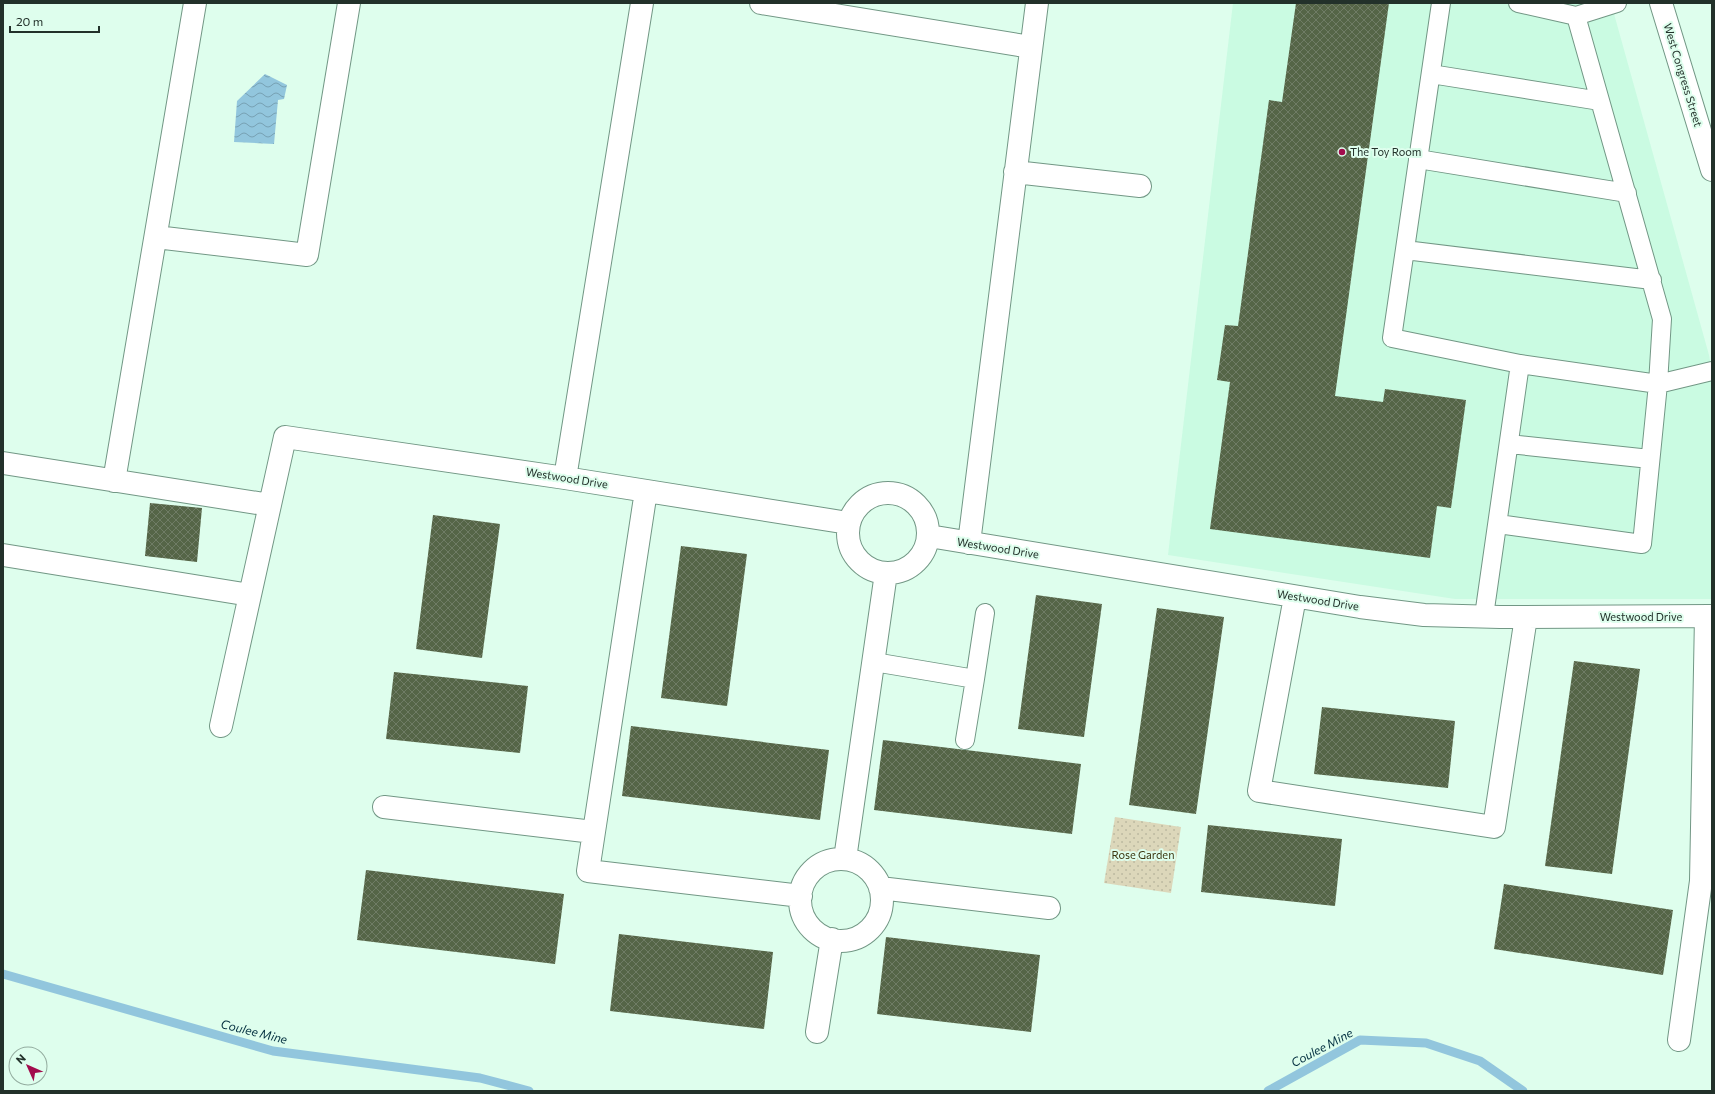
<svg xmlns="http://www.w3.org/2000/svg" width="1715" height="1094" font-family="Commissioner,sans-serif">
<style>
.built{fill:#cafbe2}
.garden{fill:url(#garden-dots)}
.water{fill:url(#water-waves)}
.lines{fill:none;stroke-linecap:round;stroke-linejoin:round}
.stream{stroke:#92c6dd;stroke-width:9}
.building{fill:url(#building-cross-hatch)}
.lane-casing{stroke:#729785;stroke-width:20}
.street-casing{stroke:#729785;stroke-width:24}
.secondary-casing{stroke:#729785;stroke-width:24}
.lane{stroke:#fff;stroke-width:18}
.street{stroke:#fff;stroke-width:22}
.secondary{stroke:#fff;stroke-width:22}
.poi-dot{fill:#a20c4d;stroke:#defeed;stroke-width:1.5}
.labels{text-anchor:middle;stroke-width:4;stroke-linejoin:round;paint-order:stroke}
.street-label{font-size:11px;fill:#22312a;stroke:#defeed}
.poi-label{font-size:11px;fill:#22312a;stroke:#defeed;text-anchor:start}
.park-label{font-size:11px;fill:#3b350f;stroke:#defeed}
.water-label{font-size:12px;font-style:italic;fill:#002e3e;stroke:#defeed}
</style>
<defs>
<pattern id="garden-dots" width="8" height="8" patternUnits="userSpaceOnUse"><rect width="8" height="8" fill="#dcd7ba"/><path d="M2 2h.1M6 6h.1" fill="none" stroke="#bcb9a0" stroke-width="1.8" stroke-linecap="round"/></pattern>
<pattern id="water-waves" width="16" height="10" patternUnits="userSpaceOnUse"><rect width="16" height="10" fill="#92c6dd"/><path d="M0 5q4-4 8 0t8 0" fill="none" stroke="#77a1b3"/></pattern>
<pattern id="building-cross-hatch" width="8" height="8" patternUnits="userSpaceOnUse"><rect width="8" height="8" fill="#556547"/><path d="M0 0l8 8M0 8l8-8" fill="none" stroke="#6f7c65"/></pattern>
</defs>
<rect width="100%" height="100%" fill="#defeed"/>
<!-- built -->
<path class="built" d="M 1233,3 L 1611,3 L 1709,355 L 1712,372 L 1712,599 L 1455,599 L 1168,555 Z"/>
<!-- garden -->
<path class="garden" d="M 1115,817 L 1181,827 L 1171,893 L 1104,883 Z"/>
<!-- water -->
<path class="water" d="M 265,74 L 287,85 L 284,99 L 278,100 L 274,144 L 234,142 L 237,101 Z"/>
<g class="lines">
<!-- stream -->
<path class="stream" d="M 3,974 L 273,1051 L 480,1078 L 529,1091
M 1268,1091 L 1360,1040 L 1426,1043 L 1480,1061 L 1523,1091"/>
</g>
<!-- building -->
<path class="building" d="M 1296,3 L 1389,3 L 1335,396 L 1383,402 L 1385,389 L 1466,400 L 1451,508 L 1437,506 L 1430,558 L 1210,529 L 1230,382 L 1217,380 L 1225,325 L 1238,326 L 1269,100 L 1282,102 Z
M 150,503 L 202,508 L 197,562 L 145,556 Z
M 433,515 L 500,524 L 482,658 L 416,649 Z
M 681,546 L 747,554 L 727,706 L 661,698 Z
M 1036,595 L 1102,604 L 1084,737 L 1018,729 Z
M 1157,608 L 1224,617 L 1196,814 L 1129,805 Z
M 1574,661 L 1640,669 L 1612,874 L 1545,866 Z
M 394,672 L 528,686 L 520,753 L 386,739 Z
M 1322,707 L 1455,721 L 1448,788 L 1314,774 Z
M 631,726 L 829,750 L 820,820 L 622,796 Z
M 883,740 L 1081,764 L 1072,834 L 874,810 Z
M 1208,825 L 1342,839 L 1335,906 L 1201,892 Z
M 366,870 L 564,894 L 555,964 L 357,940 Z
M 1504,884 L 1673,910 L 1663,975 L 1494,949 Z
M 619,934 L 773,952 L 764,1029 L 610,1011 Z
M 886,937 L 1040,955 L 1031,1032 L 877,1014 Z"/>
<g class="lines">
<!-- lane casing -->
<g class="lane-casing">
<path id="lane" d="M 1441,3 L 1392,338 L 1520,364
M 1518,3 L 1576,16
M 1431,74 L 1600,101
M 1418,159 L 1627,193
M 1405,250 L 1652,280
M 1509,444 L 1650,459
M 1498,524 L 1642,544 L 1658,384 L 1662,319 L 1576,16 L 1617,3
M 1484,616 L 1520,364 L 1658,384 L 1712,371
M 874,662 L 975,679 L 965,740
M 975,679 L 985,613"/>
</g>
<!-- street casing -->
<g class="street-casing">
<path id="street" d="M 761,3 L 1031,47
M 1015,172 L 1140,186
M 156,237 L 307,255 L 349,3
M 3,463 L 270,505
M 565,478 L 642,3
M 114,481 L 195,3
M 646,491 L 588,871 L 801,896
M848 533a40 40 0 1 1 80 0a40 40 0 1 1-80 0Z
M 929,536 L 1360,607 L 1424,615 L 1500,617 L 1712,616
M 969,543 L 1037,3
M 3,555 L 250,595
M 1295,597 L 1259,791 L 1494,827 L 1526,617
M 221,726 L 285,437 L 565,478 L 848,523
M 384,807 L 593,832
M 845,859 L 886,573
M800 900a41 41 0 1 1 82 0a41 41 0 1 1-82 0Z
M 880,888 L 1049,908
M 817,1032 L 832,939
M 1679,1040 L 1701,881 L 1706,616"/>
</g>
<!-- secondary casing -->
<g class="secondary-casing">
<path id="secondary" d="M 1661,3 L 1712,170"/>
</g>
<!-- lane -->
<use href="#lane" class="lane"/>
<!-- street -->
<use href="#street" class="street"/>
<!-- secondary -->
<use href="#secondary" class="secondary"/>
</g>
<!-- markers -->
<circle class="poi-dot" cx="1342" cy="152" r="4"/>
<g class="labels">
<!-- street labels -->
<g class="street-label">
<text transform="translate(1683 75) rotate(73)" y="4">West Congress Street</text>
<text transform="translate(567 478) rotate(9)" y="4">Westwood Drive</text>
<text transform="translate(998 548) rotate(9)" y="4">Westwood Drive</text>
<text transform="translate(1318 600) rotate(9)" y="4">Westwood Drive</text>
<text x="1641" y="621">Westwood Drive</text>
</g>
<!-- poi labels -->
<g class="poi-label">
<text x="1350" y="156">The Toy Room</text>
</g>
<!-- park labels -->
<g class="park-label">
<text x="1143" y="859">Rose Garden</text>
</g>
<!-- water labels -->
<g class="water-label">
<text transform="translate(254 1032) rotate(14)" y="4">Coulee Mine</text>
<text transform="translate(1322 1048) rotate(-28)" y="4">Coulee Mine</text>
</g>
</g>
<!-- border -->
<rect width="1715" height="1094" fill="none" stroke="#22312a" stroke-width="8"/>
<!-- north arrow -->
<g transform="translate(28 1066) rotate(315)"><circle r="19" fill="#defeed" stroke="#93ac9f"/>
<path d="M0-3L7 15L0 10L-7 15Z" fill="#a20c4d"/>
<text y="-6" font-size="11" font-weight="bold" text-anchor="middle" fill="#22312a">N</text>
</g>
<!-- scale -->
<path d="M10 26v6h89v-6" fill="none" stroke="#22312a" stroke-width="2"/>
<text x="16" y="26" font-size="12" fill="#22312a" stroke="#defeed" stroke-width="3" paint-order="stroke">20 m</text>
</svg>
